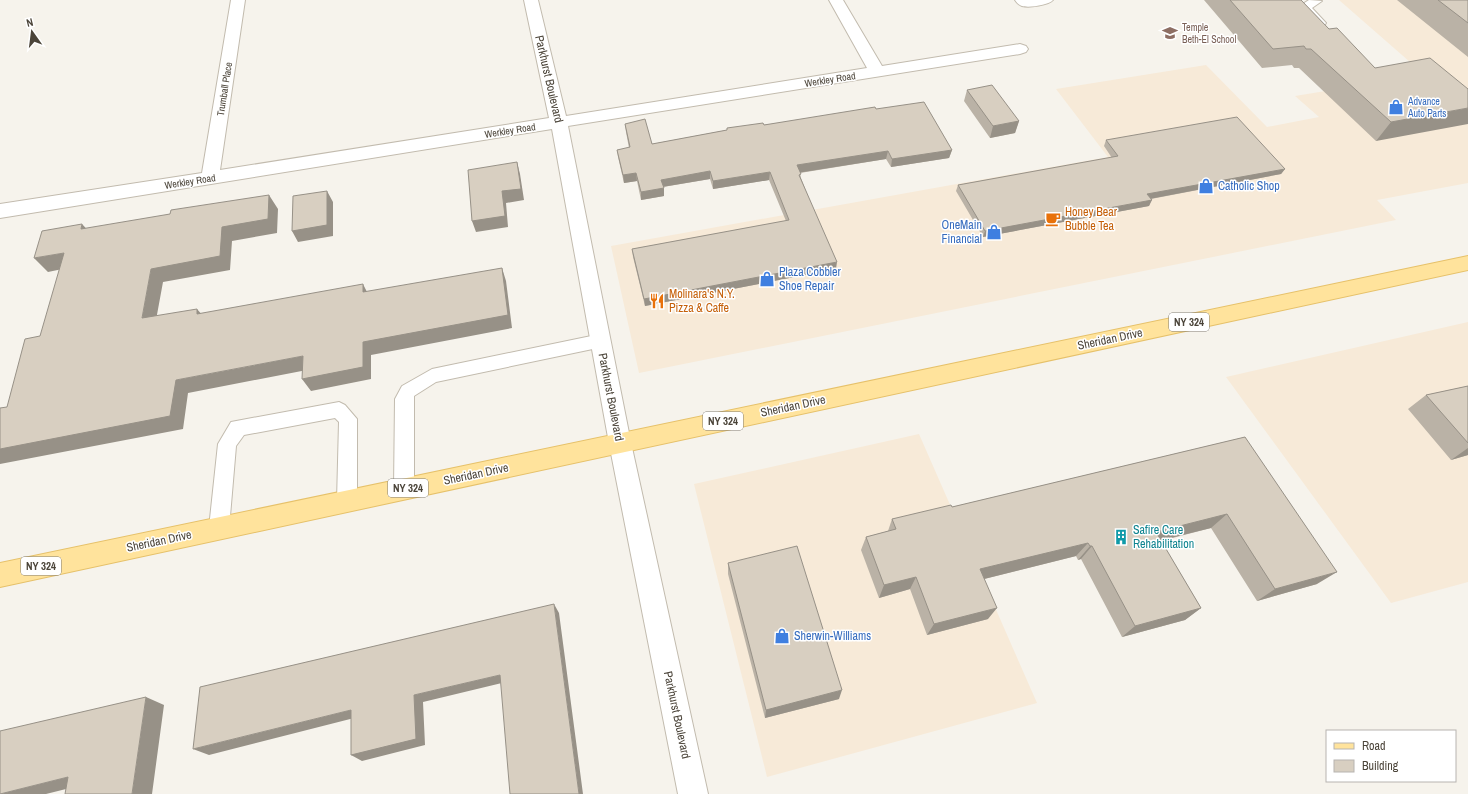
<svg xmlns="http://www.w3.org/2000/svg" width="1468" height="794" font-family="'Archivo Narrow',sans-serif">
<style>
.commercial{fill:#f7ead8}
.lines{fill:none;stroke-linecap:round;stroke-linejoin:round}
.lane-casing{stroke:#c2bbae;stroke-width:2}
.street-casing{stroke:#c2bbae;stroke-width:2}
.primary-casing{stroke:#e6c16a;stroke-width:2}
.lane{fill:#fff;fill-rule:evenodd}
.street{fill:#fff;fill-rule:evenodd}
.primary{fill:#ffe39c;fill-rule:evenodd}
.wall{fill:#bab2a6}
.shaded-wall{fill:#979187}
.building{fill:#d8cfc1;stroke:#979187}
.labels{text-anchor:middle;stroke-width:3;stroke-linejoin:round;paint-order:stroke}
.far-education-label{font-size:10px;fill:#785e54;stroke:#fff;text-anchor:start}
.far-street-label{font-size:10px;fill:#4b4439;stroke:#fff}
.far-shop-label{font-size:10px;fill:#366cbe;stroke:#fff;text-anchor:start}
.shield{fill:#fff;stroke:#817c74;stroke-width:1}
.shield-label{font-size:11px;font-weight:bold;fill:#4b4439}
.street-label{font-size:12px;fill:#4b4439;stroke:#fff}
.shop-label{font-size:12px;fill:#366cbe;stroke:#fff;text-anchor:start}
.food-label{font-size:12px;fill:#c56008;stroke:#fff;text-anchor:start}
.culture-label{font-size:12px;fill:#0d838f;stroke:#fff;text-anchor:start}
</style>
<rect width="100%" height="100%" fill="#f6f3ec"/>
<!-- commercial -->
<path class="commercial" d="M 1339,0 L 1468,0 L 1468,183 L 1377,200 L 1396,220 L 639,373 L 611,246 L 1108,157 L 1056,89 L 1206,65 L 1267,127 L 1319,117 L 1295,96 L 1417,76 L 1434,83 Z
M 1468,322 L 1468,582 L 1391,603 L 1226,377 Z
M 919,434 L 1037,703 L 767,777 L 694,484 Z"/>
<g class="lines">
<!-- lane casing -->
<g class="lane-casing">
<path id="lane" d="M 1015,0 L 1053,0 C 1049,5 1029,8 1022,6 C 1019,5 1017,3 1015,0 Z
M 1309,0 L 1322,1 L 1312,8 L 1326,23 L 1324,26 L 1316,26 L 1298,7 Z
M 601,334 L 607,336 L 610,341 L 607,346 L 436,382 L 414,396 L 414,489 L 411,495 L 404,498 L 397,495 L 394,489 L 395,399 L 402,386 L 432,369 Z
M 339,402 L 345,405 L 357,419 L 357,501 L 354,507 L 347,510 L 340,507 L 337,501 L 339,422 L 335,418 L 244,435 L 236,446 L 229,528 L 226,534 L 219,537 L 212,534 L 209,528 L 218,444 L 231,422 Z"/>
</g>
<!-- street casing -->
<g class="street-casing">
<path id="street" d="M 231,0 L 245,0 L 220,170 L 549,118 L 524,0 L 538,0 L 566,116 L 867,68 L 829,0 L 843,0 L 882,66 L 1020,44 L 1026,46 L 1028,49 L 1026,52 L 1020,54 L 568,126 L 631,443 L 708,794 L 678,794 L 609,443 L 552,129 L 0,218 L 0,204 L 202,173 Z"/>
</g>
<!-- primary casing -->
<g class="primary-casing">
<path id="primary" d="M 1468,256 L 1468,270 L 0,587 L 0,563 Z"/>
</g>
<!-- lane -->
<use href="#lane" class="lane"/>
<!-- street -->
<use href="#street" class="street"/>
<!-- primary -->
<use href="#primary" class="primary"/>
</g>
<!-- wall -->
<path class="wall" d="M 1204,0 L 1301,0 L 1329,29 L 1375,68 L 1468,89 L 1376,141 L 1299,68 L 1294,68 L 1292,65 L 1262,68 Z
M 1397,0 L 1468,0 L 1468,57 Z
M 967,90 L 1019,121 L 1015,133 L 990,138 L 964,101 Z
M 876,109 L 952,150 L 949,158 L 891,167 L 886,159 L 800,173 L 801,178 L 836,269 L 645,306 L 633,257 L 632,249 L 786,221 L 769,180 L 713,189 L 710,179 L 663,187 L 664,196 L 641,200 L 637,181 L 624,183 L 618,157 L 617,150 L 629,148 L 626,132 L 625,124 L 652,144 L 727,130 L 727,128 L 764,125 Z
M 1106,140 L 1285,169 L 1281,174 L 1151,199 L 1149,206 L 983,237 L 956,191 L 958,185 L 1112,158 L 1104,146 Z
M 1468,386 L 1468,455 L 1451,460 L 1408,409 L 1426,395 Z
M 1245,437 L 1317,584 L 1257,601 L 1211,528 L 1161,541 L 1201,608 L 1185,620 L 1122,637 L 1081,559 L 1078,560 L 1076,556 L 984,579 L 988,619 L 927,635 L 910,589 L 879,598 L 861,550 L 866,537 L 888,531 L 892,519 L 952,507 Z
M 728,563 L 839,699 L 765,718 L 728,574 Z"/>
<!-- shaded-wall -->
<path class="shaded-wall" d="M 1468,108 L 1468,124 L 1376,141 L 1391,122 Z
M 1019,121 L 1015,133 L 990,138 L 993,126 Z
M 952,150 L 949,158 L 891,167 L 892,159 Z
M 888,151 L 886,159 L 797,173 L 797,165 Z
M 517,162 L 520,174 L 524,200 L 506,203 L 508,227 L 476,232 L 472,221 Z
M 1285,169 L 1281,174 L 1144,200 L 1147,194 Z
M 710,171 L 710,179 L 662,187 L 661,180 Z
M 770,172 L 769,180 L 713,189 L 713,181 Z
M 636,173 L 637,181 L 624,183 L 623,175 Z
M 664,188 L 664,196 L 641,200 L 641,192 Z
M 327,191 L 333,202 L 333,236 L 298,242 L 292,231 Z
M 269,195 L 278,209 L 277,233 L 232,241 L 230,270 L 163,282 L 154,331 L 142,318 L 151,269 L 222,227 Z
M 1152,200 L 1149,206 L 983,237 L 985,231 Z
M 82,224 L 95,238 L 81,229 Z
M 64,253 L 77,266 L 48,272 L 34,258 Z
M 837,262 L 836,269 L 645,306 L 644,299 Z
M 502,268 L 506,281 L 512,328 L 371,355 L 371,379 L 311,391 L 302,379 L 363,342 Z
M 363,284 L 370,298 L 363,292 Z
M 197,309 L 209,323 L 197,314 Z
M 303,356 L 312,369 L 188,393 L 183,429 L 0,464 L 0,449 L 176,380 Z
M 1468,448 L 1468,455 L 1451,460 Z
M 1227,514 L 1211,528 L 1142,545 L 1156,532 Z
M 1088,543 L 1076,556 L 972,582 L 980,569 Z
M 1090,546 L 1092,546 L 1081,559 L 1078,560 Z
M 1337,572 L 1317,584 L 1257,601 L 1275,589 Z
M 916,577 L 910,589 L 879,598 L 884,585 Z
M 554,604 L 559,613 L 583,794 L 579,794 Z
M 997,608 L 988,619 L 927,635 L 934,624 Z
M 1201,608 L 1185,620 L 1122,637 L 1135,626 Z
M 500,675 L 506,682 L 423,702 L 425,745 L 362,761 L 351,755 L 414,695 Z
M 842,690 L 839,699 L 765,718 L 766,710 Z
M 146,697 L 164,705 L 152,794 L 132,794 Z
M 351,710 L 362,716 L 209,755 L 193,749 Z
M 68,777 L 90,783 L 46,794 L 0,794 Z"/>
<!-- building -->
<path class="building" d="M 1230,0 L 1301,0 L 1329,29 L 1337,28 L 1375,68 L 1430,58 L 1468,89 L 1468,108 L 1391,122 L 1311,49 L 1306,49 L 1304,46 L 1273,49 Z
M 1438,0 L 1468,0 L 1468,23 Z
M 992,85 L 1019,121 L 993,126 L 967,90 Z
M 924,102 L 952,150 L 892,159 L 888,151 L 797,165 L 801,174 L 799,175 L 837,262 L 644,299 L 632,249 L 789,220 L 770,172 L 713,181 L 710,171 L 661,180 L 664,188 L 641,192 L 636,173 L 623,175 L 617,150 L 630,147 L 625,124 L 645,119 L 652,144 L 727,130 L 727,128 L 763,123 L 764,125 L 875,107 L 876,109 Z
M 1237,117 L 1285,169 L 1147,194 L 1152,200 L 985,231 L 958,185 L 1118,156 L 1106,140 Z
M 517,162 L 521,189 L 502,191 L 505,216 L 472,221 L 468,170 Z
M 327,191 L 327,225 L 292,231 L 293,196 Z
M 269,195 L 268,219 L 222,227 L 220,256 L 151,269 L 142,318 L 197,309 L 197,314 L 363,284 L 363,292 L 502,268 L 508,315 L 363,342 L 363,367 L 302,379 L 303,356 L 176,380 L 170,416 L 0,449 L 0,408 L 7,407 L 25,339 L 40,336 L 64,253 L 34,258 L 42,231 L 82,224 L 81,229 L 170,214 L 171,210 Z
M 1468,386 L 1468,443 L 1426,395 Z
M 1245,437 L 1337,572 L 1275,589 L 1227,514 L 1156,532 L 1201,608 L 1135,626 L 1092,546 L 1090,546 L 1088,543 L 980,569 L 997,608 L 934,624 L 916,577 L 884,585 L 866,537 L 896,529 L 892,519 L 951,505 L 952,507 Z
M 797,546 L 842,690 L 766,710 L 728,563 Z
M 554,604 L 579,794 L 510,794 L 500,675 L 414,695 L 416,739 L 351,755 L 351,710 L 193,749 L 200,687 Z
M 146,697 L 132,794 L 65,794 L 68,777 L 0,794 L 0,731 Z"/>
<!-- icons -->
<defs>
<g id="school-bare" transform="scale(1.2)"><path d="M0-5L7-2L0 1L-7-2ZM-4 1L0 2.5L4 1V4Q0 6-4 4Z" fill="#8d6e63" stroke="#fff" stroke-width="2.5" paint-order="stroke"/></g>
<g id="shop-bare" transform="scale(1.2)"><path d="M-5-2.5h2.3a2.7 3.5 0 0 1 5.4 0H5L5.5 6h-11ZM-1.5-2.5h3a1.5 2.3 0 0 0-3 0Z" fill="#3f7fe0" stroke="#fff" stroke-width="2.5" paint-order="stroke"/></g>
<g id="cafe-bare" transform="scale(1.2)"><path d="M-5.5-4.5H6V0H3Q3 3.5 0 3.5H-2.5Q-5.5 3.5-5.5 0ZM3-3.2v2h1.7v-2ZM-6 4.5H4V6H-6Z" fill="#e8710a" stroke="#fff" stroke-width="2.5" paint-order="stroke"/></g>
<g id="restaurant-bare" transform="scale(1.2)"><path d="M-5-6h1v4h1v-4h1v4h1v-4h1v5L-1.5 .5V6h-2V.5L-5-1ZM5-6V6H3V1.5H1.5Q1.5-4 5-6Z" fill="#e8710a" stroke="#fff" stroke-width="2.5" paint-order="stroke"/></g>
<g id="building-bare" transform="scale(1.2)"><path d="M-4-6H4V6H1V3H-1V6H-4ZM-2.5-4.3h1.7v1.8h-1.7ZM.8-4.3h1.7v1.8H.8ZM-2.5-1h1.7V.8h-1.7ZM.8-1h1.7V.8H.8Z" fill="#0f9aa8" stroke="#fff" stroke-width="2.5" paint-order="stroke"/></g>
</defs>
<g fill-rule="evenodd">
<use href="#school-bare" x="1170" y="33"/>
<use href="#shop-bare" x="1396" y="107"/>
<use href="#shop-bare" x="1206" y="186"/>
<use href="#cafe-bare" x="1053" y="219"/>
<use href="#shop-bare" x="994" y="232"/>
<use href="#shop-bare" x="767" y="279"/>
<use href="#restaurant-bare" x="657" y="301"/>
<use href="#building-bare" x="1121" y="537"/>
<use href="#shop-bare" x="782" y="636"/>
</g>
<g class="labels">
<!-- far-education labels -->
<g class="far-education-label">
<text x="1182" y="31">Temple<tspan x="1182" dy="12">Beth-El School</tspan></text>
</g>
<!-- far-street labels -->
<g class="far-street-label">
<text transform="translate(830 79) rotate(-9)" y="4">Werkley Road</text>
<text transform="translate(224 89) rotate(-81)" y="4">Trumball Place</text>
<text transform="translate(510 130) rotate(-9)" y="4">Werkley Road</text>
<text transform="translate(190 181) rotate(-9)" y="4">Werkley Road</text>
</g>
<!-- far-shop labels -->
<g class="far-shop-label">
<text x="1408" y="105">Advance<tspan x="1408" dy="12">Auto Parts</tspan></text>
</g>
<!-- shield labels -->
<g class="shield">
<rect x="1169" y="313" width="40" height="18" rx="3"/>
<rect x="703" y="412" width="40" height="18" rx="3"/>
<rect x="388" y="479" width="40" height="18" rx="3"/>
<rect x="21" y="557" width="40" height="18" rx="3"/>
</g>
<g class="shield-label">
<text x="1189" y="326">NY 324</text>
<text x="723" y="425">NY 324</text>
<text x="408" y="492">NY 324</text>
<text x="41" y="570">NY 324</text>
</g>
<!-- street labels -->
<g class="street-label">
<text transform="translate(549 79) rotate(77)" y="4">Parkhurst Boulevard</text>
<text transform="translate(1110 339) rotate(-12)" y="4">Sheridan Drive</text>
<text transform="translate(611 397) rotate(79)" y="4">Parkhurst Boulevard</text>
<text transform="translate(793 406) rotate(-12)" y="4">Sheridan Drive</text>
<text transform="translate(476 474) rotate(-12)" y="4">Sheridan Drive</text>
<text transform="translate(159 541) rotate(-12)" y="4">Sheridan Drive</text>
<text transform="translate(677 715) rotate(78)" y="4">Parkhurst Boulevard</text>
</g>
<!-- shop labels -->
<g class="shop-label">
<text x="1218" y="190">Catholic Shop</text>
<text x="982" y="229" text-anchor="end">OneMain<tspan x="982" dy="14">Financial</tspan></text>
<text x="779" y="276">Plaza Cobbler<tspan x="779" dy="14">Shoe Repair</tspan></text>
<text x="794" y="640">Sherwin-Williams</text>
</g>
<!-- food labels -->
<g class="food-label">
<text x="1065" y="216">Honey Bear<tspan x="1065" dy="14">Bubble Tea</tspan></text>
<text x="669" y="298">Molinara's N.Y.<tspan x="669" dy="14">Pizza &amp; Caffe</tspan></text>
</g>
<!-- culture labels -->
<g class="culture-label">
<text x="1133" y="534">Safire Care<tspan x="1133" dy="14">Rehabilitation</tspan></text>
</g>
</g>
<!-- legend -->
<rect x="1326" y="730" width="130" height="52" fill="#ffffff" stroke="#b7b4b0"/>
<rect x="1334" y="743" width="20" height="6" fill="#ffe39c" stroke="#b7b4b0"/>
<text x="1362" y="750" font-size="12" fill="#4b4439">Road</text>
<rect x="1334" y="760" width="20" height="12" fill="#d8cfc1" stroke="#b7b4b0"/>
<text x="1362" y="770" font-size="12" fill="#4b4439">Building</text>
<!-- north arrow -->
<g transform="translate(32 32) rotate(346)" stroke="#ffffff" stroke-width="3" paint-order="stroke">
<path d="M0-3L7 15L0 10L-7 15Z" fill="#4b4439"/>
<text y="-6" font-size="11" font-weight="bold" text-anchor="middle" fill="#4b4439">N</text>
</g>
</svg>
